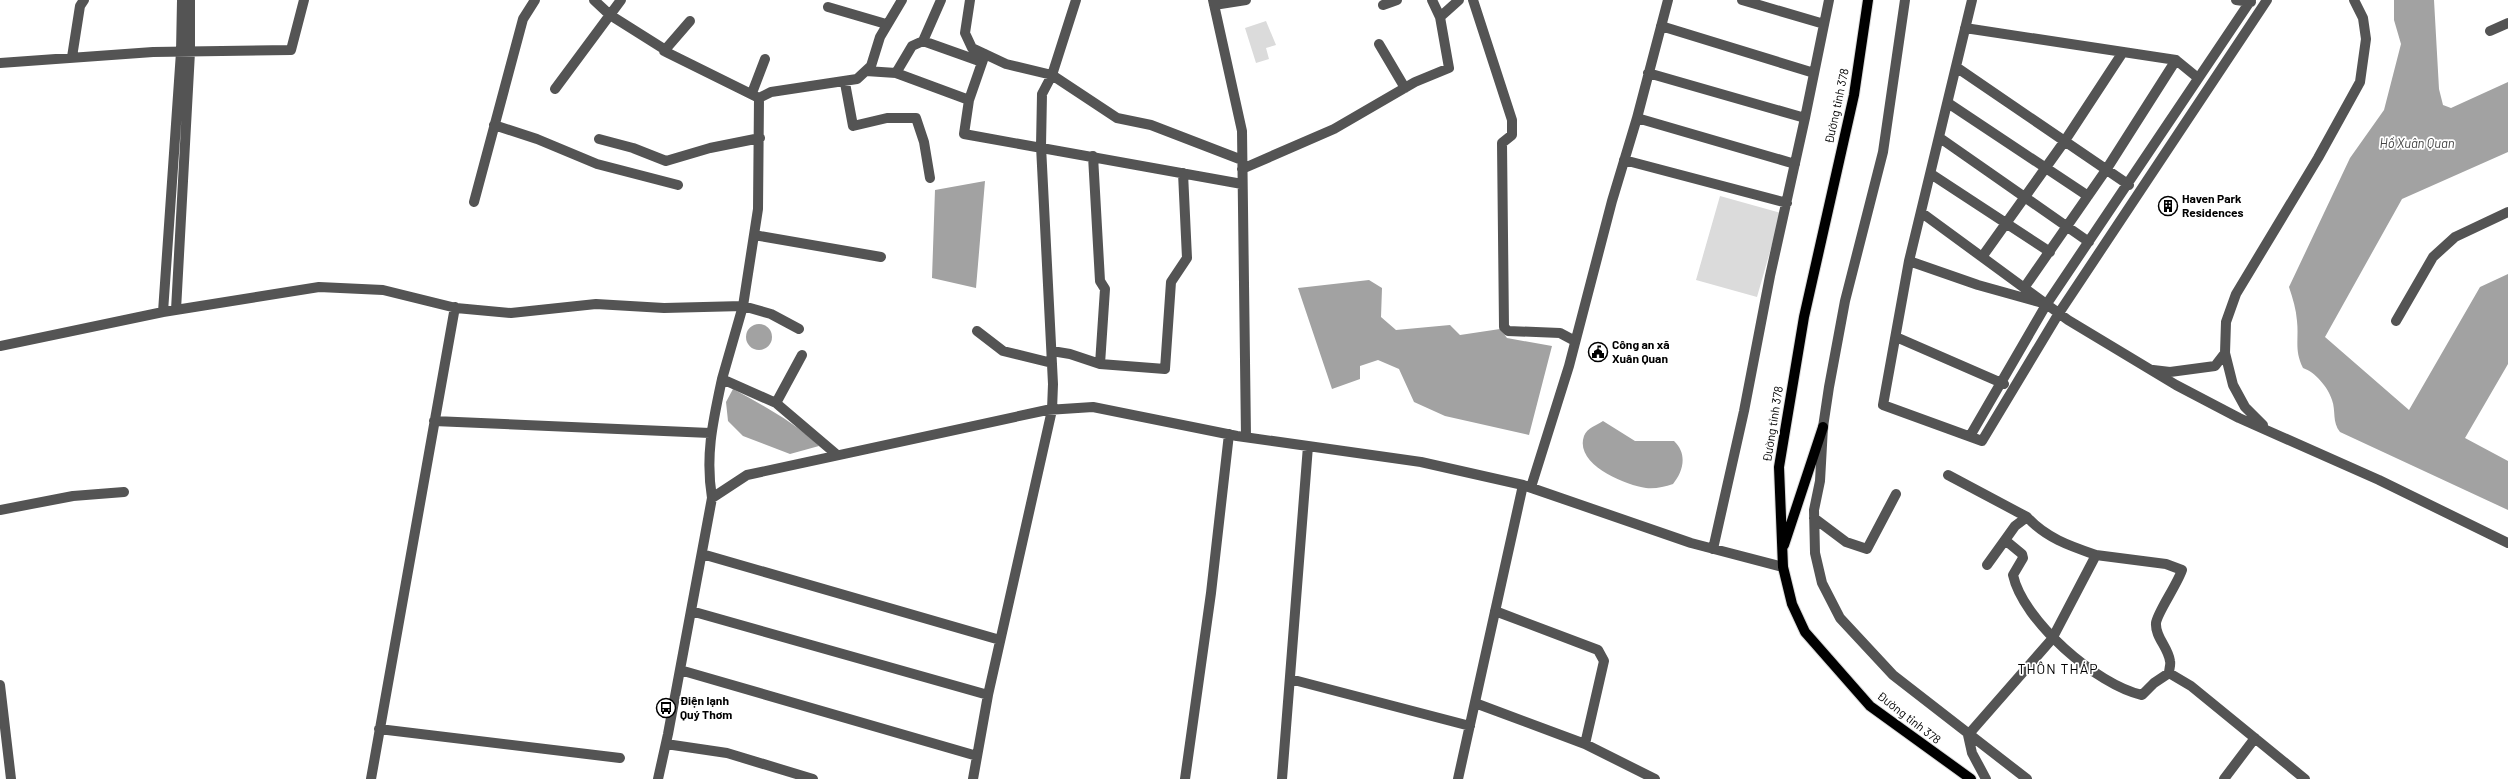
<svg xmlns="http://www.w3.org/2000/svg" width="2508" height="779" font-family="Barlow,sans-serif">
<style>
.green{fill:#dbdbdb}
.water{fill:#a2a2a2}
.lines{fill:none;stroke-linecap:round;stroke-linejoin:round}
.major-casing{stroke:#dbdbdb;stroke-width:12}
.minor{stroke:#545454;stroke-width:10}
.major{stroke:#000;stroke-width:10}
.labels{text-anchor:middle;stroke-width:3.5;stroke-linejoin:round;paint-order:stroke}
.street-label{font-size:12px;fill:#000;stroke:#fff}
.poi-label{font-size:12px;font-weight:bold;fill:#000;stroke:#fff;text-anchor:start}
.water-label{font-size:13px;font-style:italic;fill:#434343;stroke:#fff}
.quarter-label{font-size:14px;letter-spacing:1px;fill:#000;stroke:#fff}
</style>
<rect width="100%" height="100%" fill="#fff"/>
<!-- green -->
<path class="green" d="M 1266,21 L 1276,45 L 1266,48 L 1269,59 L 1256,63 L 1245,28 Z
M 1720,196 L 1781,213 L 1757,297 L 1696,280 Z"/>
<!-- water -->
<path class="water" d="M 2394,0 L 2434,0 L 2439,89 L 2443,105 L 2451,108 L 2508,82 L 2508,152 L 2402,199 L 2325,337 L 2409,410 L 2480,287 L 2508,274 L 2508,364 L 2465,438 L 2508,461 L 2508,510 L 2340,432 C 2332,422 2336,411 2332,400 C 2328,387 2315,372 2303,368 C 2294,350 2299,339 2297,321 C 2296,309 2293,299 2289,287 L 2350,158 L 2384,110 L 2401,44 L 2394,20 Z
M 985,181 L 976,288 L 932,278 L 935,190 Z
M 1369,280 L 1382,288 L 1381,317 L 1396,330 L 1450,325 L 1460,335 L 1500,329 L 1507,338 L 1552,346 L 1529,435 L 1445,416 L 1414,402 L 1399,369 L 1378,360 L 1360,366 L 1360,379 L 1332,389 L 1298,288 Z
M746 337a13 13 0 1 1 26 0a13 13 0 1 1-26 0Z
M 733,389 C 764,406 793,421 819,446 L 790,454 L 743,436 L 728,421 L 726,402 Z
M 1603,421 L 1635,441 L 1674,441 C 1688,454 1683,472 1673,484 C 1664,487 1655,489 1646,488 C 1625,485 1574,464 1584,436 C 1587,428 1597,425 1603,421 Z"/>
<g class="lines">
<!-- major casing -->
<g class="major-casing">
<path id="major" d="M 1868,0 L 1854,95 L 1804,317 L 1779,467 L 1783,567 L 1792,604 L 1805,632 L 1870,706 L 1971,779
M 1784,545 L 1823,427"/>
</g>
<!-- minor -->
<path class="minor" d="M 594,0 L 610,15 L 664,49 L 664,51 L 759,98
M 970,0 L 965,33 L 972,48 L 1006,64 L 1052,75 L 1117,118 L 1151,125 L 1242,160
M 1213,0 L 1242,131 L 1246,437
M 1473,0 L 1512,120 L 1512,135 L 1502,143 L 1504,327 L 1508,331 L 1560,333 L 1575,341
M 1742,0 L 1824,24
M 1905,0 L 1883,152 L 1845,301 L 1829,387 L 1823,427 L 1820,481 L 1814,510 L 1815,553 L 1822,583 L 1840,618 L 1893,675 L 2027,779
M 1972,0 L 1909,261 L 1883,405 L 1982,441 L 2059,313 L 2267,0
M 2236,0 L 2251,2
M 1214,5 L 1246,0
M 1383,5 L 1397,0
M 828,7 L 886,24
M 1440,17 L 1459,0
M 1661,26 L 1814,73
M 1965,28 L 2176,60 L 2198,78
M 2490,31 L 2508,23
M 923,41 L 982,62
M 1379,44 L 1405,88
M 664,51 L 690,21
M 985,54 L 969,100 L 964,134 L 1242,184
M 72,57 L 80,6 L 84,0
M 0,63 L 153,52 L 291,50 L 304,0
M 1956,67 L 2129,185
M 866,71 L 896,73 L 969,100
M 896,73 L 912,46 L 923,41 L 941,0
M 1648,73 L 1805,118
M 845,83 L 853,126 L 887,118 L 916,118 L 924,142 L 930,178
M 555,89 L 621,0
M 752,93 L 765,59
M 1948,103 L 2088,196
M 1637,118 L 1795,164
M 494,125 L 537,139 L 597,164 L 678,185
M 1940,138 L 2089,242
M 599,139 L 633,148 L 666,161 L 710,148 L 760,138
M 1093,156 L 1100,281 L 1105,289 L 1100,364
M 1624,160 L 1787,203
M 1242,169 L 1334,129 L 1415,82 L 1449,68 L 1440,17 L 1432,0
M 1931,174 L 2050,252
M 474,202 L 523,19 L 535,0
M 1922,213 L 2068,320 L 2176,385 L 2239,418 L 2379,480 L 2508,543
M 754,235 L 881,257
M 1982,257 L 2064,142 L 2123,52
M 1909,261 L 1978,285 L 2039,302
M 2024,288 L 2106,170 L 2176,60
M 176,310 L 190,52 L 190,0
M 163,312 L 181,52 L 182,0
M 2396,321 L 2433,257 L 2455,237 L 2508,212
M 977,331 L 1003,351 L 1052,363
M 1896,337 L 2004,384
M 0,346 L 163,312 L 319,287 L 383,290 L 456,308 L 511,313 L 596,304 L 664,308 L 743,306 L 771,314 L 799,329
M 1052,351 L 1070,354 L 1100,364 L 1165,369 L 1171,282 L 1187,258 L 1183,173
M 2153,370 L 2170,372 L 2215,366 L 2225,353
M 776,403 L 802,355
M 434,421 L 710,433
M 2263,425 L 2245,407 L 2233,385 L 2225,353 L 2226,322 L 2236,294 L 2318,158 L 2360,82 L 2366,39 L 2363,18 L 2354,0
M 1970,436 L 2046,305 L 2251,0
M 836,454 L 776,403 L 722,379 L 743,306 L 758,209 L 759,98 L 771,92 L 857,79 L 871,66 L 880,37 L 902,0
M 1948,475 L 2027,517 L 2015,526 L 2005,540 L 2022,554 L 2023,558 L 2013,575 C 2023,621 2097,685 2142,695 L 2154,683 L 2169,673 L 2191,686 L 2305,779
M 1531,487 L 1569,366 L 1612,201 L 1637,118 L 1668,0
M 712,498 L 747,475 L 1047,410 L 1093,407 L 1237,436 L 1421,462 L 1523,485 L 1691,543 L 1783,567
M 0,510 L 73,496 L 124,492
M 1814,518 L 1846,542 L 1867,549 L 1896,494
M 1713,549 L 1744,411 L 1770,276 L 1805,118 L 1829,0
M 702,554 L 1000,640
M 2096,555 L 2166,564 L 2182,570 C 2177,585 2157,613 2156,623 C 2155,637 2168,647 2170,661 C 2171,664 2169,669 2169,673
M 1987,565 L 2005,540
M 691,611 L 988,695
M 1495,611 L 1598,650 L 1604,661 L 1585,744
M 680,670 L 977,756
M 1290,679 L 1470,726
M 0,685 L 11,779
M 1475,703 L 1585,744 L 1655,779
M 379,729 L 620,758
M 666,744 L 727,753 L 813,779
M 371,779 L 455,307
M 658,779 L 668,734 L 712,498 C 705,455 713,421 722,379
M 973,779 L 988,695 L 1052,410 L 1053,384 L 1041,146 L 1042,94 L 1052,75 L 1076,0
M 1185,779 L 1211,593 L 1229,434
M 1282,779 L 1308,446
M 1458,779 L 1523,485
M 1986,779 L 1972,753 L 1968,735 L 2052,639 L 2096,555 C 2070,546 2046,538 2027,517
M 2224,779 L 2255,738"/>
<!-- major -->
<use href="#major" class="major"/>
</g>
<!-- icons -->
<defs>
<g id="building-ring" transform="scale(1)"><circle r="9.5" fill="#fff" stroke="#000" stroke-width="1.5"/><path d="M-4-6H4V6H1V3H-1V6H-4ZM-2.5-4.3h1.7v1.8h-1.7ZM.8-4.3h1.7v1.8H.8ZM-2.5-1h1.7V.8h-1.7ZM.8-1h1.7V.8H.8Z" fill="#000"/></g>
<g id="civic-ring" transform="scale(1)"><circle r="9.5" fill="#fff" stroke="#000" stroke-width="1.5"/><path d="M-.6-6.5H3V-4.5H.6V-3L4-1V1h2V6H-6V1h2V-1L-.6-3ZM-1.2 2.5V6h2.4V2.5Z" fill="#000"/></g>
<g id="bus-ring" transform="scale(1)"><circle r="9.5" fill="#fff" stroke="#000" stroke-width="1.5"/><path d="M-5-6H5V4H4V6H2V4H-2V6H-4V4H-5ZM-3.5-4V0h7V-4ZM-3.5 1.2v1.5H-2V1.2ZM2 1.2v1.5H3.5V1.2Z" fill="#000"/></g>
</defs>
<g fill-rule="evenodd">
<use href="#building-ring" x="2168" y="206"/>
<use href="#civic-ring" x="1598" y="352"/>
<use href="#bus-ring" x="666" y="708"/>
</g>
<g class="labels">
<!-- street labels -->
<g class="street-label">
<text transform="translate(1837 106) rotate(-78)" y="4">Đường tỉnh 378</text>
<text transform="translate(1773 424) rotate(-81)" y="4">Đường tỉnh 378</text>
<text transform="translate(1909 718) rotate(38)" y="4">Đường tỉnh 378</text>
</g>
<!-- poi labels -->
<g class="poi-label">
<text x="2182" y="203">Haven Park<tspan x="2182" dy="14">Residences</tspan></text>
<text x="1612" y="349">Công an xã<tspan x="1612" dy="14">Xuân Quan</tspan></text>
<text x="680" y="705">Điện lạnh<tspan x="680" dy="14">Quý Thơm</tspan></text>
</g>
<!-- water labels -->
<g class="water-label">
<text x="2417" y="148">Hồ Xuân Quan</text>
</g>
<!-- quarter labels -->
<g class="quarter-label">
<text x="2058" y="674">THÔN THÁP</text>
</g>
</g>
</svg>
